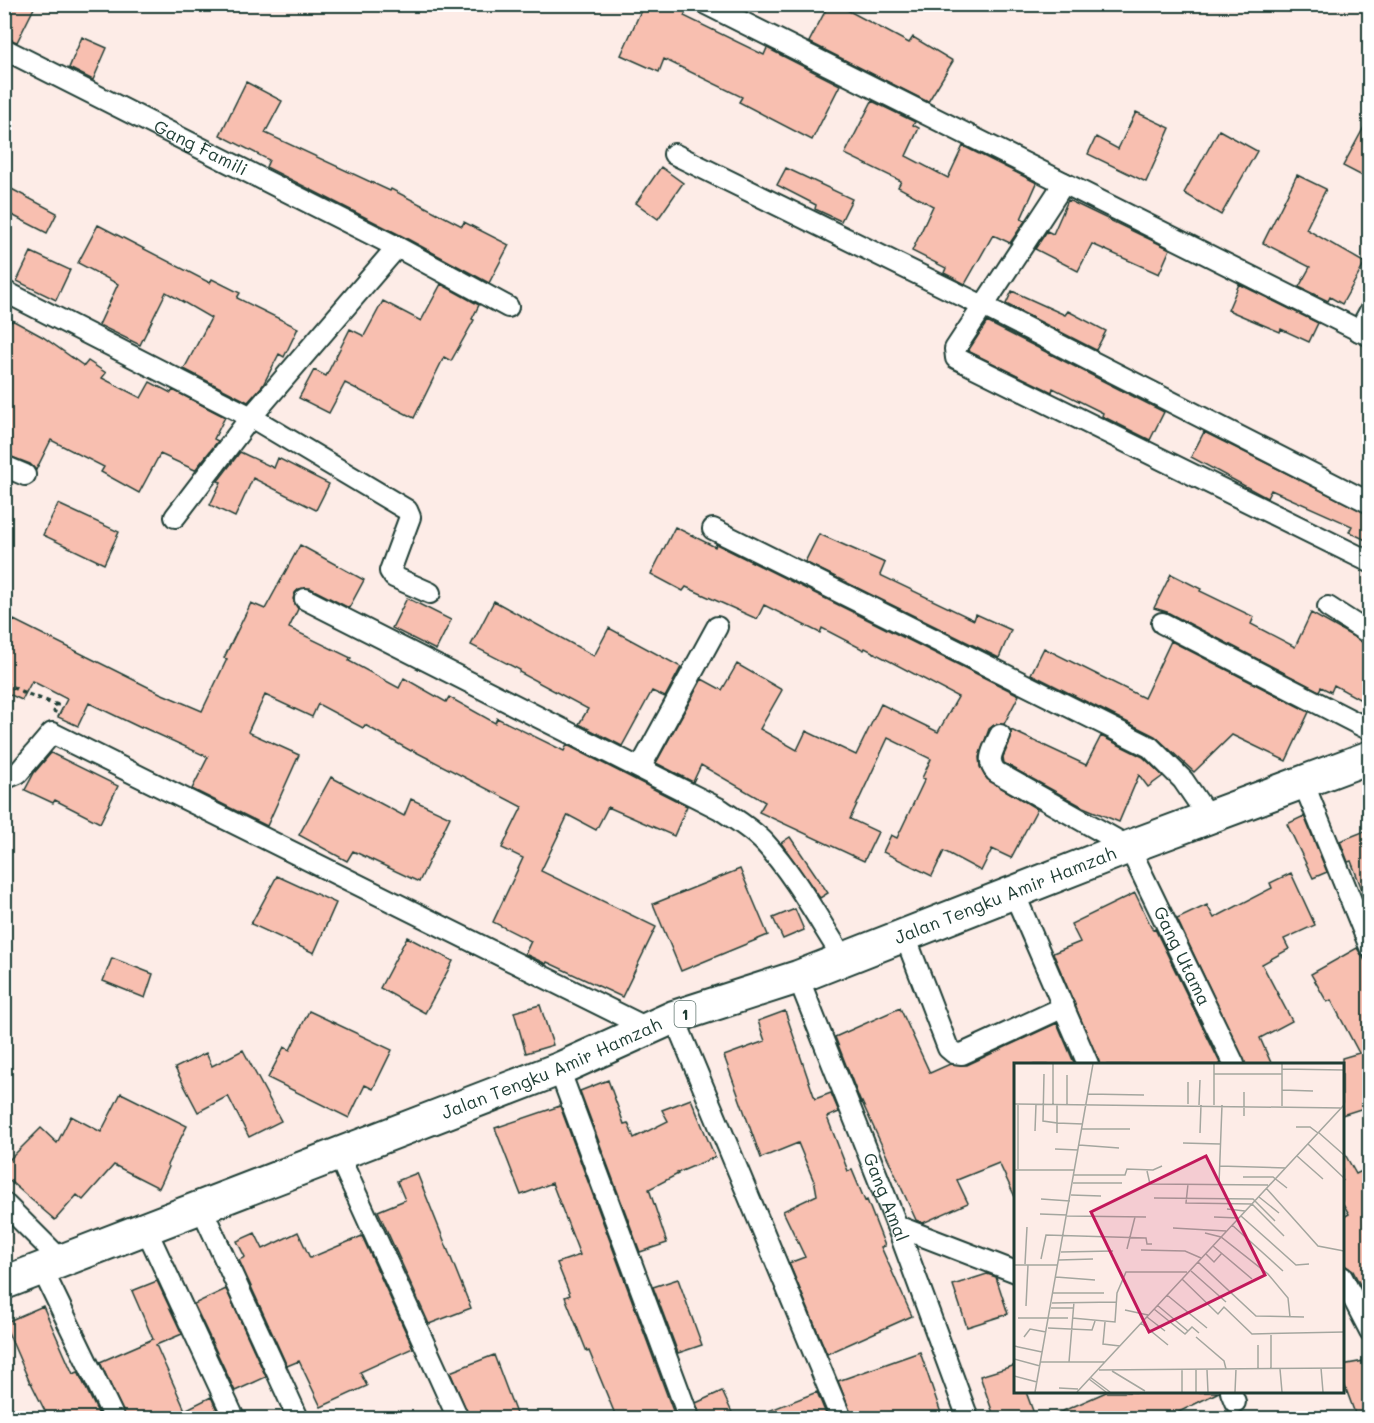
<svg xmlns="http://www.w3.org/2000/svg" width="1374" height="1423" font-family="Mali,sans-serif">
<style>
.building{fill:#f8bfb0;stroke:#1f3d34;stroke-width:1.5}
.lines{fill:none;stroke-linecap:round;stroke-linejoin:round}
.minor-casing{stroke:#1f3d34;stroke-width:24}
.primary-casing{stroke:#1f3d34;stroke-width:36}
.path{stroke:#1f3d34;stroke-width:4;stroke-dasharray:4.5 4.5;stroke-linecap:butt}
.minor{stroke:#fff;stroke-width:20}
.primary{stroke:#fff;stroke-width:32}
.labels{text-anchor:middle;stroke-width:6;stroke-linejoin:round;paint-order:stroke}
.shield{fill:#fff;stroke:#627771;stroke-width:1.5}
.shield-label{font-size:16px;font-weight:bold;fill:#1f3d34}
.street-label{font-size:18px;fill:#1f3d34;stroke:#fff}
.inset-road{fill:none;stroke:#a4a69f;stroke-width:1.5}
.view{fill:#c2185b;fill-opacity:0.15;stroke:#c2185b;stroke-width:3}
.inset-edge{fill:none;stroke:#1f3d34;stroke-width:3}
</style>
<rect width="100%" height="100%" fill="#fdece7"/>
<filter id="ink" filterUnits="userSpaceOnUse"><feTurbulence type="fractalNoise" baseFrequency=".0167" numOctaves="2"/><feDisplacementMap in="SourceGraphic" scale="12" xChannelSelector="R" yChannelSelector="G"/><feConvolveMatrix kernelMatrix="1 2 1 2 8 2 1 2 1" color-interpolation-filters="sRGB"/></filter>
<g filter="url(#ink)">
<!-- building -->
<path class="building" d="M 4,4 L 36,4 L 17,42 L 4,37 Z
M 644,4 L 668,4 L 686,12 L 684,16 L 764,55 L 767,48 L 840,85 L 812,140 L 739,102 L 742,97 L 664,59 L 659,72 L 621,55 Z
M 829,4 L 836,4 L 909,43 L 913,37 L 953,61 L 928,102 L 809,42 Z
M 82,37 L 107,48 L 93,80 L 69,68 Z
M 246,82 L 282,101 L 265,133 L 390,191 L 391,189 L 462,226 L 464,222 L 509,245 L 489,283 L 402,236 L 266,167 L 269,160 L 220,135 Z
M 872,101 L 915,122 L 913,125 L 919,128 L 906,156 L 948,178 L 963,146 L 1037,183 L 1021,219 L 1025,221 L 1010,243 L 993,235 L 965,284 L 944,273 L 946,268 L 912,251 L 933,206 L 898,187 L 901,181 L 845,154 Z
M 1136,112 L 1170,128 L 1146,182 L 1088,154 L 1096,137 L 1118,149 Z
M 1370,116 L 1370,180 L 1343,166 Z
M 1219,130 L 1257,151 L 1221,215 L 1184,193 Z
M 661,167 L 683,183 L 658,219 L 636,203 Z
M 786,168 L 852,199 L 841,221 L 815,209 L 816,205 L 777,185 Z
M 1297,175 L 1326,189 L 1306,229 L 1365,263 L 1342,304 L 1330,297 L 1328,301 L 1299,287 L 1310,267 L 1263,243 Z
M 4,185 L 57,213 L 47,233 L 4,211 Z
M 1068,200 L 1170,249 L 1159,274 L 1092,244 L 1078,271 L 1035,249 L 1047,231 L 1053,234 Z
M 98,225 L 210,283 L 212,279 L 240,293 L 237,298 L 298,328 L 284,357 L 279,354 L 263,385 L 248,402 L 184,369 L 211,318 L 166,292 L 140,345 L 99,325 L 118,284 L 78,263 Z
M 31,252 L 70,270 L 56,300 L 17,281 Z
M 441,284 L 479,305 L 472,319 L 474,320 L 451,361 L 444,357 L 414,418 L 345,383 L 329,413 L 299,398 L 314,370 L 326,376 L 350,329 L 364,336 L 383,301 L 421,321 Z
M 1239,284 L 1318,323 L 1309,342 L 1281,329 L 1280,332 L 1228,310 Z
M 1012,291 L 1065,315 L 1068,311 L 1106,331 L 1096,350 L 1006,304 Z
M 12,320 L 43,337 L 84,366 L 88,361 L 106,373 L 102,378 L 141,398 L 150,382 L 171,393 L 173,390 L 225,417 L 214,439 L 218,441 L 195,470 L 160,454 L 139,493 L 101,472 L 104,467 L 51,440 L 36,470 L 30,464 L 4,454 L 4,334 Z
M 987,322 L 1164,412 L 1150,440 L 1102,416 L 1103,413 L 1053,388 L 1052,392 L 968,351 Z
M 1204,432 L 1370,515 L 1370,542 L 1349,532 L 1352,526 L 1271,490 L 1267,498 L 1191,457 Z
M 240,452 L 274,468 L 278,458 L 329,484 L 316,510 L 253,478 L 235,517 L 210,505 L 221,482 L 218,481 Z
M 58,504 L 119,532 L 104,564 L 43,535 Z
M 675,527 L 715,547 L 716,544 L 1019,695 L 1004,724 L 994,725 L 989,729 L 979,757 L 980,767 L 987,779 L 1037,809 L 1011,858 L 992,849 L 981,871 L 944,851 L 932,876 L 883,852 L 891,835 L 897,838 L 925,779 L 922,778 L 931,759 L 888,738 L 850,819 L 878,832 L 864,861 L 759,812 L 765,802 L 701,765 L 693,782 L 656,763 L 702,679 L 722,690 L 737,664 L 782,690 L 760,729 L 797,750 L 806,731 L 856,755 L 881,704 L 938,732 L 958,697 L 865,648 L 864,650 L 822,628 L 820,633 L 764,605 L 757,619 L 686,587 L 683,591 L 651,574 Z
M 819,534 L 885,563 L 880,575 L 974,620 L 976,614 L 1011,630 L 999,658 L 805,562 Z
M 300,545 L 364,580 L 349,608 L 310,588 L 299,589 L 295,593 L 293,599 L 298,609 L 289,628 L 351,658 L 349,661 L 399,688 L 404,678 L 446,702 L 449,697 L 495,723 L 497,718 L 564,751 L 567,745 L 687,806 L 674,836 L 608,807 L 596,830 L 568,815 L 541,871 L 656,927 L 622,997 L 547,962 L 546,964 L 525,954 L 531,941 L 493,922 L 523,858 L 502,848 L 522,807 L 412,750 L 411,751 L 365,725 L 363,728 L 318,704 L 312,717 L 265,695 L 248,732 L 299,755 L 267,826 L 192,789 L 208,757 L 142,727 L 141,728 L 89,703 L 78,726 L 58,717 L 67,699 L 32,681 L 22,700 L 4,692 L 4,638 L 14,620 L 160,693 L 202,711 L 227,659 L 224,658 L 251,603 L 265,609 Z
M 1171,574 L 1201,589 L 1200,591 L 1254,617 L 1251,624 L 1295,647 L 1311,613 L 1370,646 L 1370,705 L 1334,685 L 1331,692 L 1321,687 L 1319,691 L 1167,612 L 1154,608 Z
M 407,598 L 451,620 L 436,650 L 392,628 Z
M 494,601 L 594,656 L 609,628 L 681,667 L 665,697 L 652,691 L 622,746 L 579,724 L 588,709 L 519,672 L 520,670 L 471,645 Z
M 1171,641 L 1309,712 L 1286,761 L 1232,735 L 1194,772 L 1155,736 L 1031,674 L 1044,648 L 1144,698 Z
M 1011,730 L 1086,765 L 1101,736 L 1143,757 L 1163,776 L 1148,787 L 1139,775 L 1119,822 L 1083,807 L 1004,763 L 1003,757 L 1011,739 Z
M 51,753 L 118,786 L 100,823 L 55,800 L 53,803 L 25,790 L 34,773 Z
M 331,777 L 404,816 L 411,799 L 450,817 L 419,882 L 353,851 L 347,861 L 299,835 Z
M 1304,816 L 1327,872 L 1313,878 L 1287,824 Z
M 1370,829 L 1370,905 L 1368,905 L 1351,861 L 1348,862 L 1340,841 Z
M 790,837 L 828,893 L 820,898 L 781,843 Z
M 740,869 L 768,935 L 681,971 L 653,904 Z
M 1291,873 L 1315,925 L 1284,939 L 1289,949 L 1262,964 L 1292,1021 L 1260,1038 L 1272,1065 L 1246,1065 L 1177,919 L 1207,905 L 1214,918 L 1272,888 L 1270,883 Z
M 277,876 L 336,903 L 314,953 L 251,924 Z
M 1135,893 L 1153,930 L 1155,929 L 1221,1065 L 1100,1065 L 1053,953 L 1080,942 L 1071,924 Z
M 795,909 L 804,930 L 783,939 L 773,918 Z
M 407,937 L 453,961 L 425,1013 L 380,988 Z
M 1357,948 L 1370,968 L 1370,1106 L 1342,1115 L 1342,1058 L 1359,1053 L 1331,1000 L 1327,1002 L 1311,974 Z
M 112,958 L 153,974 L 145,998 L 103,981 Z
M 540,1005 L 553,1045 L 526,1053 L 514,1012 Z
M 900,1008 L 930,1073 L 950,1064 L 967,1065 L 1057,1023 L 1075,1065 L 1016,1065 L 1016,1199 L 999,1163 L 957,1180 L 968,1203 L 923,1223 L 916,1220 L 862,1102 L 861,1103 L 835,1037 Z
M 309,1011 L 392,1050 L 373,1089 L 365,1085 L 349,1118 L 268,1078 L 284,1047 L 290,1050 Z
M 785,1011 L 815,1099 L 831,1093 L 839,1112 L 827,1117 L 848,1171 L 852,1170 L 865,1201 L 867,1200 L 885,1246 L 881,1247 L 912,1316 L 827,1354 L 789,1263 L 805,1257 L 783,1211 L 817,1195 L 815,1184 L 798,1143 L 761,1158 L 724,1056 L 765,1041 L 758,1021 Z
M 243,1050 L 281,1121 L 249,1137 L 228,1096 L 198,1112 L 175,1068 L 206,1053 L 212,1066 Z
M 608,1080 L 624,1124 L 628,1123 L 634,1138 L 668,1121 L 662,1110 L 691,1099 L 715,1157 L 677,1173 L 678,1174 L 649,1189 L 667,1243 L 640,1252 L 580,1091 Z
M 121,1093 L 187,1126 L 167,1165 L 169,1167 L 159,1188 L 114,1165 L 83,1200 L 77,1195 L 55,1220 L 4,1176 L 4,1165 L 41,1128 L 57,1143 L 71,1116 L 101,1132 Z
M 560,1106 L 676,1419 L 617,1419 L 589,1351 L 587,1352 L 565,1297 L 570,1295 L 557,1263 L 580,1255 L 552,1183 L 521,1195 L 495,1128 Z
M 1342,1149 L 1356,1174 L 1370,1167 L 1370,1304 L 1353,1271 L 1342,1263 L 1342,1218 L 1349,1214 L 1342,1202 Z
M 417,1173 L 471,1308 L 429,1324 L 378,1211 L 405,1200 L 397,1181 Z
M 298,1232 L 310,1258 L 362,1236 L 413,1348 L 360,1372 L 367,1386 L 321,1407 L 299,1361 L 287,1366 L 239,1260 L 245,1257 L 237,1241 L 255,1233 L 263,1249 Z
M 987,1274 L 996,1277 L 1008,1314 L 967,1327 L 953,1285 Z
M 678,1279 L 702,1345 L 678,1353 L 653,1287 Z
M 157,1281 L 182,1334 L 156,1345 L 185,1410 L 211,1397 L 221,1419 L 126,1419 L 100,1362 L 153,1339 L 132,1291 Z
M 226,1289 L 266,1377 L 235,1391 L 194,1304 Z
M 43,1306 L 73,1374 L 78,1372 L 101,1419 L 49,1419 L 31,1383 L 30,1383 L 4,1323 Z
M 920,1352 L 943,1419 L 853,1419 L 838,1381 Z
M 494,1355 L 518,1419 L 470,1419 L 450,1372 Z
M 1370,1360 L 1370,1419 L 1357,1419 L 1342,1378 L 1342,1365 Z
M 1016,1365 L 1016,1392 L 1026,1392 L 1036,1419 L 995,1419 L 980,1376 Z
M 722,1391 L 735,1419 L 701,1419 L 696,1403 Z
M 817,1392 L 828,1419 L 753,1419 L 753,1417 Z
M 1106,1392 L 1219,1392 L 1165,1419 L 1045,1419 Z"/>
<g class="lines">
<!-- minor casing -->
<g class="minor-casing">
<g id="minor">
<path d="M 706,4 L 1370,336"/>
<path id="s1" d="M 4,49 L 397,247 L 508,307"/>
<path d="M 674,154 L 983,306 L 1370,503"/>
<path d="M 1064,183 L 955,349 L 956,358 L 1370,562"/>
<path d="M 4,291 L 251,417 L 407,510 L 410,517 L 390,571 L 394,577 L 430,593"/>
<path d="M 1359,331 L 1370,311"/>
<path d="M 4,466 L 25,475"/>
<path d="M 175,517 L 251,417 L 397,247"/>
<path d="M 713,529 L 1150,747 L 1183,780 L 1209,818"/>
<path d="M 305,599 L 720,809 C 736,820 752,829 765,843 C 796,877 819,921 844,959"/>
<path d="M 1328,607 L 1370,634"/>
<path d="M 1162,623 L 1370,730"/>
<path id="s2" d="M 1000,735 C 994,749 985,760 996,772 L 1129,847 L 1234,1064"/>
<path d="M 640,768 L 717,627"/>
<path d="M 4,779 L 18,773 L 52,733 L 647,1028"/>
<path d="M 1303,782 L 1370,947"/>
<path d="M 1014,893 L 1088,1064"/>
<path d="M 905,936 L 948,1048 L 954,1053 L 962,1054 L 1064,1007"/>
<path id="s3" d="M 798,977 L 897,1226 L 968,1418"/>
<path d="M 674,1017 L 841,1418"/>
<path d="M 559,1069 L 689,1418"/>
<path d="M 338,1154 L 458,1418"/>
<path d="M 4,1203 L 62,1261"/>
<path d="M 201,1207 L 298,1418"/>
<path d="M 897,1226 L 1016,1272"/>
<path d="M 146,1229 L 234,1418"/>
<path d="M 42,1269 L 114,1418"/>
<path d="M 1342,1277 L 1370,1331"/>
<path d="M 1231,1392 L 1235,1402"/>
</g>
</g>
<!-- primary casing -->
<g class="primary-casing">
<g id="primary">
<path id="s4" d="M 4,1283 L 559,1069 L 674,1017 L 798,977 L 1129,847 L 1370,757"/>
</g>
</g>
<!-- path -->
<path class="path" d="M 4,683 L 24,693 L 57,705 L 54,713"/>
<!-- minor -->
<use href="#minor" class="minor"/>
<!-- primary -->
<use href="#primary" class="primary"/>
</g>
</g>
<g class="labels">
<!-- shield labels -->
<rect class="shield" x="674.5" y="1001" width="21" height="26" rx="4.5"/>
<g class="shield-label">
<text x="685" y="1020">1</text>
</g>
<!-- street labels -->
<g class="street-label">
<text dy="6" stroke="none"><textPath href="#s1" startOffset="220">Gang Famili</textPath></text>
<text dy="6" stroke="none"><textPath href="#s4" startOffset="1074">Jalan Tengku Amir Hamzah</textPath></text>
<text dy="6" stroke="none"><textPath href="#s2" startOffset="314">Gang Utama</textPath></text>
<text dy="6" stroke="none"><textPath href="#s4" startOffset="588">Jalan Tengku Amir Hamzah</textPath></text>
<text dy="6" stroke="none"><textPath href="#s3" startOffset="237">Gang Amal</textPath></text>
</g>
</g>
<!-- overview -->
<g transform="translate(1014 1063)">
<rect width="330" height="330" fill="#fdece7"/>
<path class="inset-road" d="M 200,1 L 200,42M 268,6 L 330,7M 30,11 L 29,58 L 43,60 L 43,70M 200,11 L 268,11M 268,27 L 299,28M 74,31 L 130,32M 0,41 L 328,45M 4,41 L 4,106M 39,41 L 39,1M 43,41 L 43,60 L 69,61M 53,41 L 53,12M 174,41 L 174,19M 185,42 L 186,17M 268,43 L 268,1M 230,53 L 230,29M 282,64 L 296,64 L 304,70M 68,66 L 116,66M 21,68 L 22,41M 304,69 L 330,92M 186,70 L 187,42M 169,80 L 206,81M 294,81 L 330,115M 65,82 L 105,85M 41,86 L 64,87M 283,93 L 309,116M 205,103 L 272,105M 0,107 L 61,107M 133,108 L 136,121 L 254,122M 60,112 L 111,112 L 113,106 L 139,107 L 148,103M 229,114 L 259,114 L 273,125M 59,120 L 108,120M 174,121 L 172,140 L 238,141 L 270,173M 205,121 L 208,42M 252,125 L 304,183 L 330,188M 57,132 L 87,133M 245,134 L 265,150M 140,135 L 239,136 L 261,158M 27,136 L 56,138M 213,146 L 231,148M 26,151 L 53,152M 53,153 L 132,154M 227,153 L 282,202 L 295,201M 200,154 L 225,155M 218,162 L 269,208M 159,165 L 212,168M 191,170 L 207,174 L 254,211 L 274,235 L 276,254M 199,183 L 238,216M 113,186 L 121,154M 127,187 L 171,188 L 187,195M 47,189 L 99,188M 192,191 L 200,199 L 208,190M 27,196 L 32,172 L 132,175 L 133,181 L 138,181M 45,197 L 79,196M 184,199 L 242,253 L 290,254M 11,201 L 13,164M 0,202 L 44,202M 177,208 L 212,239M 42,214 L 81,217M 168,216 L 204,251 L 210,244 L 238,271 L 330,269M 39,230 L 90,230M 153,232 L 193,265M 38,240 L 102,239M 143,242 L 174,268M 12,243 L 14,202M 37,245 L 59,245M 140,246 L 171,271 L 178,264 L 185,270M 111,247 L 134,252M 133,254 L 151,268M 4,255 L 54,255M 58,255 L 101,259 L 103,230 L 112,209 L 173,209M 91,259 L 89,281 L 106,283M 127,260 L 154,282M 34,265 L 78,267 L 81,258M 257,272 L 257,306M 10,274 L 16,266 L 32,269M 182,274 L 210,298 L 212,306M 0,283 L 28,289M 0,296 L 26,303M 27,299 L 91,299M 55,299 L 60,239M 307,305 L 309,329M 182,306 L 182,329M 244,306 L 244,282M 266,306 L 268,329M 85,307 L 330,305M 193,307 L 194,329M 98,308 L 131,328M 0,313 L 23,319M 76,314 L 96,329M 75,316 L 92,329M 45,325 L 64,326M 21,329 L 79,1M 63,329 L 330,42M 168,329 L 168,307M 221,329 L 222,306"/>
<path class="view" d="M 192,93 L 251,212 L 135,269 L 77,149 Z"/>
<rect width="330" height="330" class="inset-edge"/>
</g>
<!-- margin -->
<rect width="1374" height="1423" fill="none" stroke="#fff" stroke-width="24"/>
<rect x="12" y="12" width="1350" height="1399" fill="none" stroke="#1f3d34" stroke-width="2" filter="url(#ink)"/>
</svg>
